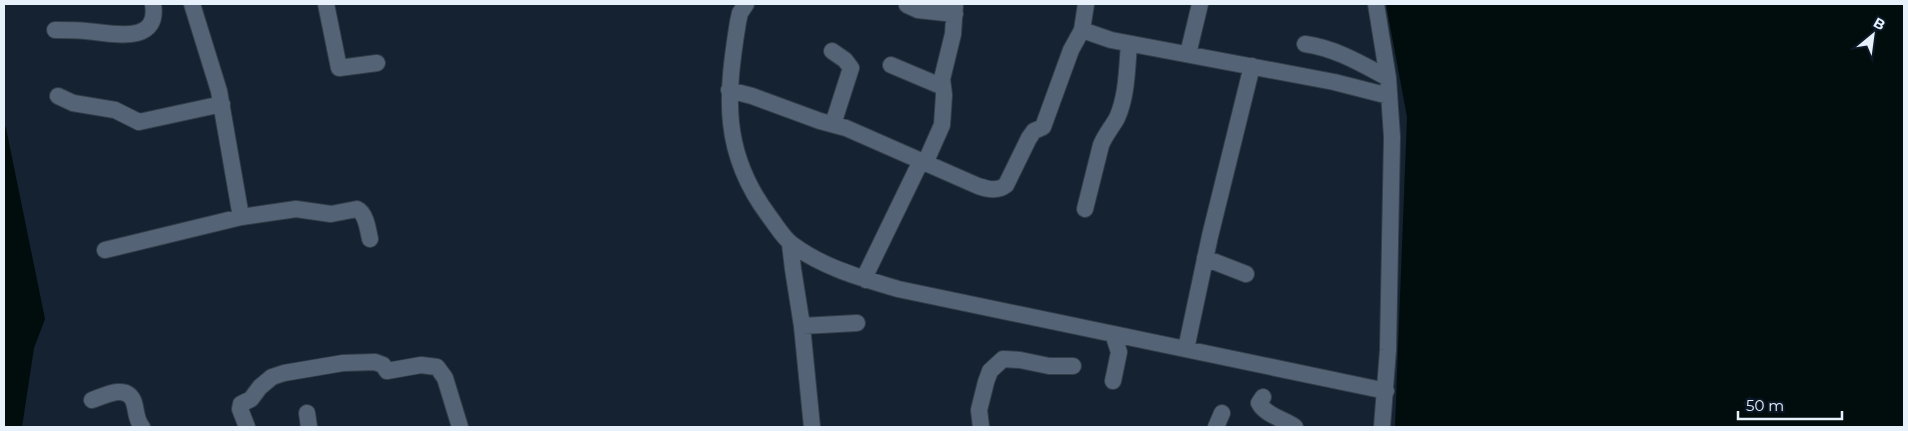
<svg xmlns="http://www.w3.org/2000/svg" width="1908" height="431" font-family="Montserrat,sans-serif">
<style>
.water{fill:#010d0d}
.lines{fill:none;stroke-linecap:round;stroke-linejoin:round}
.minor-casing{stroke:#343e4a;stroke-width:18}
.minor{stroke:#546476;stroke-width:16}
</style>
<rect width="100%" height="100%" fill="#142231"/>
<!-- water -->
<path class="water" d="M 1386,4 L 1904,4 L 1904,427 L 1395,427 L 1407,117 Z
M 4,125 L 6,128 L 45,319 L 34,348 L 22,427 L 4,427 Z"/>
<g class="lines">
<!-- minor casing -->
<g class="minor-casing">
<path id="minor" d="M 192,4 L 219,91 L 241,217
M 326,4 L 339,68 L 377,63
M 746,4 L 740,13 L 738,22 C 726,96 721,152 769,216 C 776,225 783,238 793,245 C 824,268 862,278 898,289 L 1386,391
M 1376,4 L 1388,78 L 1392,137 L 1388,350 L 1382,427
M 907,5 L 918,10 L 955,14
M 55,30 C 65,30 76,30 86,31 C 110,33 160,46 153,4
M 1082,30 L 1111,40 L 1334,82 L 1389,96
M 1305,44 C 1335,48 1362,64 1388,78
M 832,51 L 845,60 L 851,68 L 833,124
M 1188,54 L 1200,4
M 891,65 L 943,87
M 729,90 L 752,96 L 820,121 L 846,128 L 978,186 C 988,189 997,192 1006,185 L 1029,138 L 1034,131 L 1043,127 L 1071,50 L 1082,30 L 1086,4
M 58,96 L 73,103 L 115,110 L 139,122 L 222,104
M 1085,209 L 1101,145 C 1105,135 1112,127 1117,118 C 1127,96 1127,68 1129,44
M 790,244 L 793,269 L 802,326 L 812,427
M 105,250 L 241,217 L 296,209 L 331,214 L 357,209 C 366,213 368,230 370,239
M 1205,258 L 1246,274
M 866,280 L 867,272 L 918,167 L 926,161 L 942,125 L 944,95 L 942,79 L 953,34 L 955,4
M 802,326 L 857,323
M 1186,349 L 1210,236 L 1252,66
M 1113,381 L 1119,352 L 1113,334
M 1263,397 L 1259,403 C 1265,415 1284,419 1295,427
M 92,400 C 104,396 125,384 133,400 C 137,409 135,419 142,427
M 307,413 L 309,427
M 247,427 L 240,409 L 241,404 L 251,399 L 260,387 L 272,377 L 284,373 L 343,363 L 375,362 L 383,365 L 387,371 L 421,365 L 437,367 L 445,378 L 460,427
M 981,427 L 979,410 L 986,382 L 990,371 L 1003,359 L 1020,360 L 1049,366 L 1073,366
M 1216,427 L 1222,413"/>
</g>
<!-- minor -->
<use href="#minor" class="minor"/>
</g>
<!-- border -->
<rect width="1908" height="431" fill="none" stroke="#e7f1fb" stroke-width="10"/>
<!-- north arrow -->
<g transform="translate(1873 35) rotate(29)" stroke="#0b1827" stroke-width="4" paint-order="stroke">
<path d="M0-4L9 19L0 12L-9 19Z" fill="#e7f1fb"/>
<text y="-8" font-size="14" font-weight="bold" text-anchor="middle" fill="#e7f1fb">B</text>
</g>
<!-- scale -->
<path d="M1738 411v8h104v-8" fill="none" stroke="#e7f1fb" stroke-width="2.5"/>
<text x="1746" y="411" font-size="15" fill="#e7f1fb" stroke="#0b1827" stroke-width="4" paint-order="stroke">50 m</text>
</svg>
